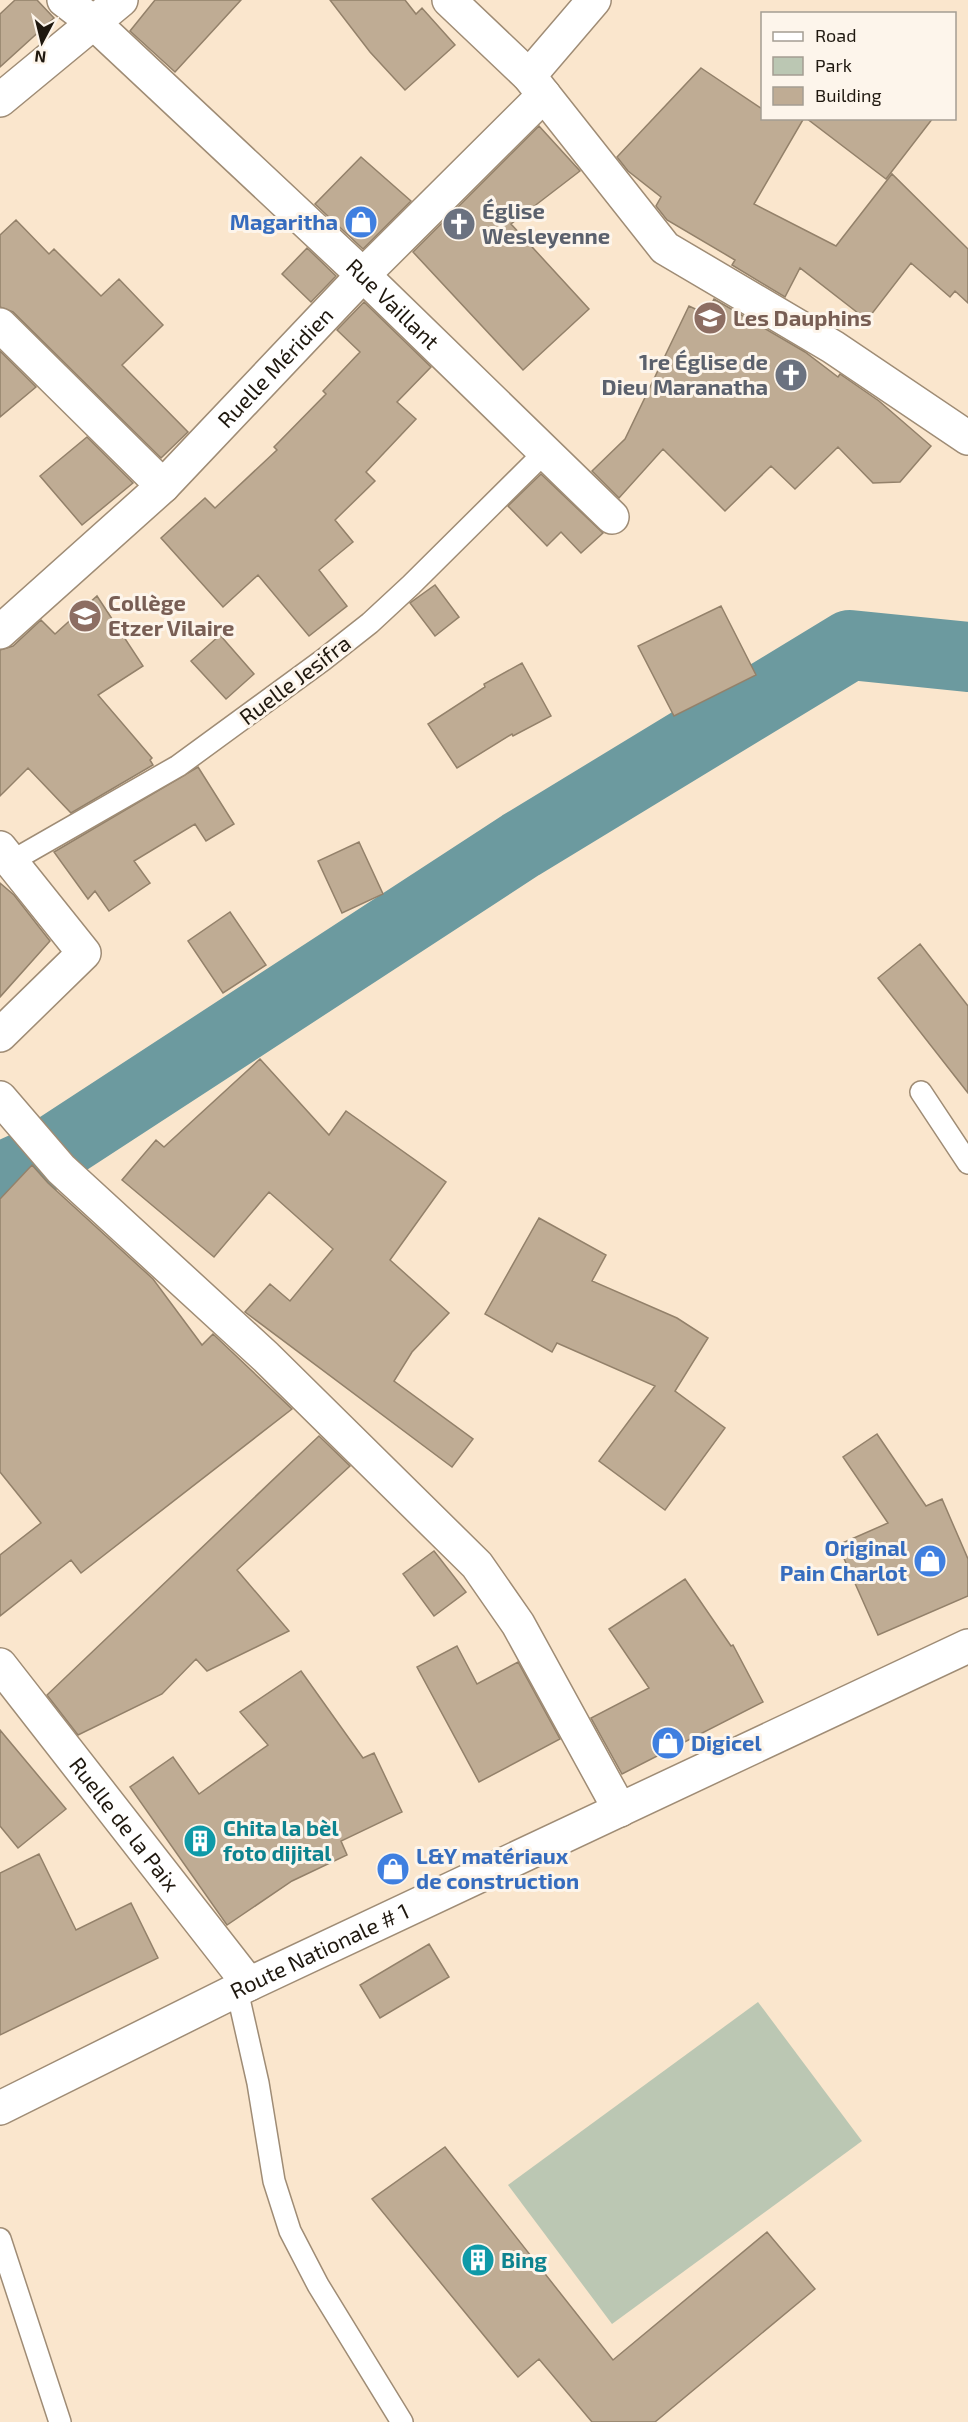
<svg xmlns="http://www.w3.org/2000/svg" width="968" height="2422" font-family="'Exo 2',sans-serif">
<style>
.green{fill:#bbc7b3}
.lines{fill:none;stroke-linecap:round;stroke-linejoin:round}
.river{stroke:#6c9a9f;stroke-width:70}
.building{fill:#bfac94;stroke:#93816a;stroke-width:1.5}
.lane-casing{stroke:#9f8c75;stroke-width:24}
.street-casing{stroke:#9f8c75;stroke-width:36}
.primary-casing{stroke:#9f8c75;stroke-width:36}
.lane{stroke:#fff;stroke-width:21}
.street{stroke:#fff;stroke-width:33}
.primary{stroke:#fff;stroke-width:33}
.labels{text-anchor:middle;stroke-width:6;stroke-linejoin:round;paint-order:stroke}
.worship-label{font-size:22px;font-weight:bold;fill:#5b616d;stroke:#fdf5eb;text-anchor:start}
.shop-label{font-size:22px;font-weight:bold;fill:#366cbe;stroke:#fdf5eb;text-anchor:end}
.street-label{font-size:22px;fill:#1f180f;stroke:#fdf5eb}
.education-label{font-size:22px;font-weight:bold;fill:#785e54;stroke:#fdf5eb;text-anchor:start}
.culture-label{font-size:22px;font-weight:bold;fill:#0d838f;stroke:#fdf5eb;text-anchor:start}
</style>
<rect width="100%" height="100%" fill="#fae6cd"/>
<!-- green -->
<path class="green" d="M 758,2002 L 862,2141 L 612,2324 L 508,2185 Z"/>
<g class="lines">
<!-- river -->
<path class="river" d="M 0,1178 L 35,1162 L 521,845 L 850,645 L 968,657"/>
</g>
<!-- building -->
<path class="building" d="M 15,0 L 37,0 L 54,18 L 0,67 L 0,14 Z
M 155,0 L 241,0 L 175,72 L 130,31 Z
M 330,0 L 405,0 L 416,14 L 422,8 L 455,45 L 405,90 L 370,52 Z
M 701,68 L 762,109 L 762,118 L 804,118 L 754,204 L 836,246 L 892,174 L 968,249 L 968,303 L 955,291 L 950,297 L 911,263 L 867,320 L 800,268 L 785,297 L 732,265 L 735,260 L 667,220 L 656,206 L 661,197 L 628,171 L 617,157 Z
M 806,118 L 933,118 L 886,179 Z
M 539,126 L 580,171 L 511,224 L 589,309 L 523,370 L 413,252 Z
M 361,157 L 411,201 L 363,249 L 315,204 Z
M 16,220 L 49,254 L 54,249 L 101,296 L 119,279 L 163,325 L 122,365 L 188,432 L 161,458 L 13,312 L 0,307 L 0,235 Z
M 307,248 L 336,276 L 311,302 L 282,274 Z
M 714,299 L 805,352 L 838,377 L 840,374 L 879,401 L 931,446 L 900,482 L 873,483 L 838,447 L 795,489 L 771,466 L 725,511 L 663,449 L 619,498 L 592,471 L 625,439 L 689,306 L 706,314 Z
M 364,302 L 431,367 L 397,402 L 416,419 L 366,472 L 375,481 L 335,520 L 353,542 L 319,570 L 347,606 L 309,636 L 258,575 L 223,607 L 161,538 L 205,498 L 215,508 L 277,450 L 274,447 L 326,394 L 323,391 L 360,352 L 337,330 Z
M 0,351 L 36,387 L 0,417 Z
M 87,437 L 133,483 L 82,525 L 40,476 Z
M 541,474 L 603,533 L 581,553 L 561,532 L 547,546 L 508,506 Z
M 435,585 L 459,617 L 435,636 L 410,603 Z
M 97,596 L 143,666 L 98,695 L 152,758 L 150,760 L 153,765 L 71,813 L 28,768 L 0,796 L 0,650 L 13,646 L 41,620 L 55,634 Z
M 721,606 L 756,675 L 674,716 L 638,646 Z
M 220,635 L 254,674 L 226,699 L 191,661 Z
M 522,663 L 551,716 L 513,736 L 512,734 L 457,768 L 428,724 L 485,687 L 484,684 Z
M 198,767 L 234,824 L 206,841 L 195,824 L 134,861 L 150,883 L 109,911 L 95,891 L 88,899 L 54,852 Z
M 359,842 L 383,894 L 342,913 L 318,861 Z
M 0,883 L 14,895 L 50,941 L 0,997 Z
M 230,912 L 266,965 L 223,993 L 188,941 Z
M 920,944 L 968,1006 L 968,1093 L 878,978 Z
M 260,1059 L 329,1135 L 346,1111 L 446,1182 L 390,1260 L 449,1313 L 412,1352 L 394,1381 L 473,1439 L 452,1467 L 245,1312 L 270,1284 L 290,1301 L 333,1249 L 269,1192 L 214,1257 L 122,1180 L 156,1140 L 164,1147 Z
M 32,1165 L 48,1183 L 153,1279 L 202,1345 L 213,1334 L 292,1409 L 81,1573 L 71,1560 L 0,1616 L 0,1555 L 41,1523 L 0,1472 L 0,1199 Z
M 539,1218 L 606,1255 L 592,1281 L 677,1318 L 708,1338 L 675,1391 L 725,1428 L 665,1510 L 599,1461 L 655,1386 L 557,1343 L 552,1352 L 485,1314 Z
M 877,1434 L 926,1506 L 942,1499 L 968,1559 L 968,1596 L 878,1635 L 838,1545 L 888,1523 L 843,1457 Z
M 319,1436 L 350,1466 L 237,1570 L 289,1631 L 207,1671 L 196,1659 L 162,1694 L 78,1735 L 47,1695 Z
M 434,1551 L 466,1592 L 434,1616 L 403,1574 Z
M 685,1579 L 731,1646 L 733,1645 L 763,1702 L 622,1774 L 591,1718 L 649,1688 L 609,1629 Z
M 457,1646 L 477,1684 L 518,1662 L 560,1739 L 479,1782 L 417,1667 Z
M 301,1671 L 363,1758 L 374,1753 L 402,1812 L 341,1841 L 347,1855 L 292,1881 L 227,1925 L 130,1787 L 173,1757 L 199,1794 L 268,1745 L 240,1712 Z
M 0,1730 L 66,1809 L 18,1848 L 0,1826 Z
M 39,1854 L 76,1930 L 131,1903 L 158,1958 L 0,2035 L 0,1873 Z
M 429,1944 L 449,1977 L 380,2018 L 360,1985 Z
M 445,2147 L 613,2360 L 767,2232 L 815,2289 L 655,2422 L 592,2422 L 539,2359 L 518,2377 L 372,2199 Z"/>
<g class="lines">
<!-- lane casing -->
<g class="lane-casing">
<path id="lane" d="M 12,861 L 178,766 L 323,660 L 370,623 L 411,585 L 544,453
M 921,1092 L 968,1163
M 237,1990 L 258,2083 L 274,2181 L 290,2231 L 318,2285 L 402,2422
M 0,2239 L 60,2422"/>
</g>
<!-- street casing -->
<g class="street-casing">
<g id="street">
<path id="s1" d="M 64,0 L 94,23 L 363,275 L 612,517"/>
<path d="M 449,0 L 529,76 L 665,248 L 833,347 L 968,438"/>
<path d="M 529,76 L 594,0"/>
<path d="M 0,100 L 121,0"/>
<path d="M 0,325 L 163,486"/>
<path id="s2" d="M 0,632 L 163,486 L 363,275 L 544,95"/>
<path d="M 0,848 L 84,953 L 0,1035"/>
<path d="M 0,1098 L 61,1169 L 266,1357 L 477,1565 L 518,1624 L 620,1810"/>
<path id="s3" d="M 0,1665 L 249,1984"/>
</g>
</g>
<!-- primary casing -->
<g class="primary-casing">
<g id="primary">
<path id="s4" d="M 0,2108 L 249,1984 L 968,1646"/>
</g>
</g>
<!-- lane -->
<use href="#lane" class="lane"/>
<!-- street -->
<use href="#street" class="street"/>
<!-- primary -->
<use href="#primary" class="primary"/>
</g>
<!-- icons -->
<defs>
<g id="shop-disc" transform="scale(1.725)"><circle r="9.5" fill="#3f7fe0" stroke="#fdf5eb"/><path d="M-5-2.5h2.3a2.7 3.5 0 0 1 5.4 0H5L5.5 6h-11ZM-1.5-2.5h3a1.5 2.3 0 0 0-3 0Z" fill="#fff"/></g>
<g id="church-disc" transform="scale(1.725)"><circle r="9.5" fill="#6b7280" stroke="#fdf5eb"/><path d="M-1.2-6h2.4v3.5h3.3v2.4h-3.3V6h-2.4V-.1h-3.3v-2.4h3.3Z" fill="#fff"/></g>
<g id="school-disc" transform="scale(1.725)"><circle r="9.5" fill="#8d6e63" stroke="#fdf5eb"/><path d="M0-5L7-2L0 1L-7-2ZM-4 1L0 2.5L4 1V4Q0 6-4 4Z" fill="#fff"/></g>
<g id="building-disc" transform="scale(1.725)"><circle r="9.5" fill="#0f9aa8" stroke="#fdf5eb"/><path d="M-4-6H4V6H1V3H-1V6H-4ZM-2.5-4.3h1.7v1.8h-1.7ZM.8-4.3h1.7v1.8H.8ZM-2.5-1h1.7V.8h-1.7ZM.8-1h1.7V.8H.8Z" fill="#fff"/></g>
</defs>
<g fill-rule="evenodd">
<use href="#shop-disc" x="361" y="222"/>
<use href="#church-disc" x="459" y="224"/>
<use href="#school-disc" x="710" y="318"/>
<use href="#church-disc" x="791" y="375"/>
<use href="#school-disc" x="85" y="616"/>
<use href="#shop-disc" x="930" y="1561"/>
<use href="#shop-disc" x="668" y="1743"/>
<use href="#building-disc" x="200" y="1841"/>
<use href="#shop-disc" x="393" y="1869"/>
<use href="#building-disc" x="478" y="2260"/>
</g>
<g class="labels">
<!-- worship labels -->
<g class="worship-label">
<text x="482" y="219">Église<tspan x="482" dy="25">Wesleyenne</tspan></text>
<text x="768" y="370" text-anchor="end">1re Église de<tspan x="768" dy="25">Dieu Maranatha</tspan></text>
</g>
<!-- shop labels -->
<g class="shop-label">
<text x="338" y="230">Magaritha</text>
<text x="907" y="1556">Original<tspan x="907" dy="25">Pain Charlot</tspan></text>
<text x="691" y="1751" text-anchor="start">Digicel</text>
<text x="416" y="1864" text-anchor="start">L&amp;Y matériaux<tspan x="416" dy="25">de construction</tspan></text>
</g>
<!-- street labels -->
<g class="street-label">
<text dy="8" stroke="none"><textPath href="#s1" startOffset="448">Rue Vaillant</textPath></text>
<text dy="8" stroke="none"><textPath href="#s2" startOffset="382">Ruelle Méridien</textPath></text>
<text transform="translate(295 680) rotate(-37)" y="8">Ruelle Jesifra</text>
<text dy="8" stroke="none"><textPath href="#s3" startOffset="202">Ruelle de la Paix</textPath></text>
<text dy="8" stroke="none"><textPath href="#s4" startOffset="356">Route Nationale # 1</textPath></text>
</g>
<!-- education labels -->
<g class="education-label">
<text x="733" y="326">Les Dauphins</text>
<text x="108" y="611">Collège<tspan x="108" dy="25">Etzer Vilaire</tspan></text>
</g>
<!-- culture labels -->
<g class="culture-label">
<text x="223" y="1836">Chita la bèl<tspan x="223" dy="25">foto dijital</tspan></text>
<text x="501" y="2268">Bing</text>
</g>
</g>
<!-- legend -->
<rect x="761" y="12" width="195" height="108" fill="#fdf5eb" stroke="#a49d93" stroke-width="1.5"/>
<rect x="773" y="32" width="30" height="9" fill="#ffffff" stroke="#a49d93" stroke-width="1.5"/>
<text x="815" y="42" font-size="18" fill="#1f180f">Road</text>
<rect x="773" y="57" width="30" height="18" fill="#bbc7b3" stroke="#a49d93" stroke-width="1.5"/>
<text x="815" y="72" font-size="18" fill="#1f180f">Park</text>
<rect x="773" y="87" width="30" height="18" fill="#bfac94" stroke="#a49d93" stroke-width="1.5"/>
<text x="815" y="102" font-size="18" fill="#1f180f">Building</text>
<!-- north arrow -->
<g transform="translate(42 42) rotate(187)" stroke="#fdf5eb" stroke-width="4.5" paint-order="stroke">
<path d="M0-4.5L10 22L0 15L-10 22Z" fill="#1f180f"/>
<text y="-9" font-size="16" font-weight="bold" text-anchor="middle" fill="#1f180f">N</text>
</g>
</svg>
